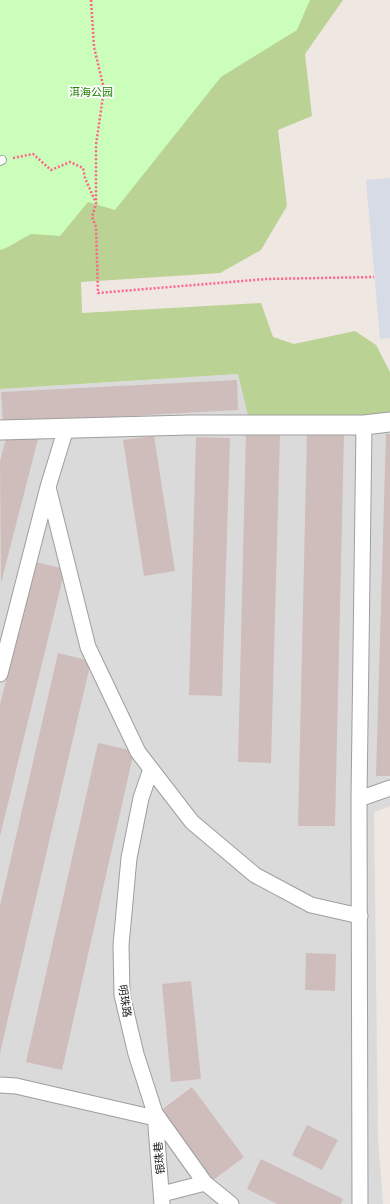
<svg xmlns="http://www.w3.org/2000/svg" width="390" height="1204" font-family="'Roboto Condensed','Noto Sans SC',sans-serif">
<style>
.residential{fill:#dbdada}
.forest{fill:#bad293}
.park{fill:#cbfdbb}
.plaza{fill:#d6dbe5}
.building{fill:#cfbdbb}
.lines{fill:none;stroke-linecap:round;stroke-linejoin:round}
.service-casing{stroke:#9e9e9e;stroke-width:10}
.minor-casing{stroke:#9e9e9e;stroke-width:17}
.tertiary-casing{stroke:#9e9e9e;stroke-width:21}
.path{stroke:#ff6386;stroke-width:2.5;stroke-dasharray:2 2;stroke-linecap:butt}
.service{stroke:#fff;stroke-width:8}
.minor{stroke:#fff;stroke-width:15}
.tertiary{stroke:#fff;stroke-width:19}
.labels{text-anchor:middle;stroke-width:3.5;stroke-linejoin:round;paint-order:stroke}
.park-label{font-size:11px;fill:#228303;stroke:#fff}
.street-label{font-size:11px;fill:#1d1d1d;stroke:#fff}
</style>
<rect width="100%" height="100%" fill="#efe7e2"/>
<!-- residential -->
<path class="residential" d="M 238,374 L 390,415 L 390,806 L 374,812 L 378,1138 L 383,1204 L 0,1204 L 0,389 Z"/>
<!-- forest -->
<path class="forest" d="M 40,0 L 343,0 L 305,54 L 312,116 L 278,130 L 287,206 L 261,250 L 220,273 L 81,282 L 82,313 L 261,303 L 273,337 L 294,344 L 355,331 L 376,345 L 390,372 L 390,415 L 248,415 L 238,374 L 0,389 L 0,181 Z"/>
<!-- park -->
<path class="park" d="M 0,0 L 310,0 L 297,30 L 221,77 L 115,210 L 88,202 L 60,236 L 31,234 L 6,248 L 0,250 Z"/>
<!-- plaza -->
<path class="plaza" d="M 390,178 L 390,338 L 380,339 L 366,180 Z"/>
<!-- building -->
<path class="building" d="M 237,380 L 238,410 L 3,423 L 1,392 Z
M 8,431 L 38,439 L 1,583 L 0,461 Z
M 246,432 L 280,433 L 271,763 L 238,762 Z
M 307,432 L 344,433 L 335,826 L 298,826 Z
M 386,434 L 390,434 L 390,776 L 376,776 Z
M 154,436 L 175,571 L 144,576 L 123,440 Z
M 196,437 L 230,438 L 222,696 L 189,695 Z
M 35,562 L 65,569 L 0,836 L 0,705 Z
M 58,653 L 91,661 L 0,1053 L 0,906 Z
M 98,743 L 134,751 L 62,1070 L 26,1062 Z
M 306,953 L 336,954 L 335,991 L 305,990 Z
M 191,981 L 201,1079 L 171,1082 L 162,984 Z
M 192,1087 L 244,1157 L 212,1181 L 160,1111 Z
M 307,1125 L 338,1140 L 322,1170 L 292,1155 Z
M 261,1159 L 343,1199 L 341,1204 L 277,1204 L 247,1189 Z"/>
<g class="lines">
<!-- service casing -->
<g class="service-casing">
<path id="service" d="M 0,161 L 2,160"/>
</g>
<!-- minor casing -->
<g class="minor-casing">
<path id="minor" d="M 48,487 L 88,647 L 138,752 L 192,822 L 255,875 L 311,905 L 360,916
M 0,674 L 48,487 L 66,428
M 151,769 L 141,798 L 129,858 L 121,945 L 122,995 L 136,1054 L 155,1113 L 205,1183 L 231,1204
M 359,799 L 390,788
M 0,1085 L 16,1086 L 155,1118
M 155,1114 L 162,1204
M 162,1194 L 205,1183
M 360,1204 L 359,799 L 364,425"/>
</g>
<!-- tertiary casing -->
<g class="tertiary-casing">
<path id="tertiary" d="M 0,430 L 189,425 L 364,425 L 390,422"/>
</g>
<!-- path -->
<path class="path" d="M 91,0 L 94,47 L 104,89 L 96,145 L 96,204 L 92,217 L 96,227 L 98,293 L 266,279 L 374,277
M 13,158 L 33,154 L 51,170 L 70,162 L 83,168 L 85,178 L 96,203"/>
<!-- service -->
<use href="#service" class="service"/>
<!-- minor -->
<use href="#minor" class="minor"/>
<!-- tertiary -->
<use href="#tertiary" class="tertiary"/>
</g>
<g class="labels">
<!-- park labels -->
<g class="park-label">
<text x="91" y="96">洱海公园</text>
</g>
<!-- street labels -->
<g class="street-label">
<text transform="translate(125 1001) rotate(81)" y="4">明珠路</text>
<text transform="translate(159 1158) rotate(-95)" y="4">银珠巷</text>
</g>
</g>
</svg>
